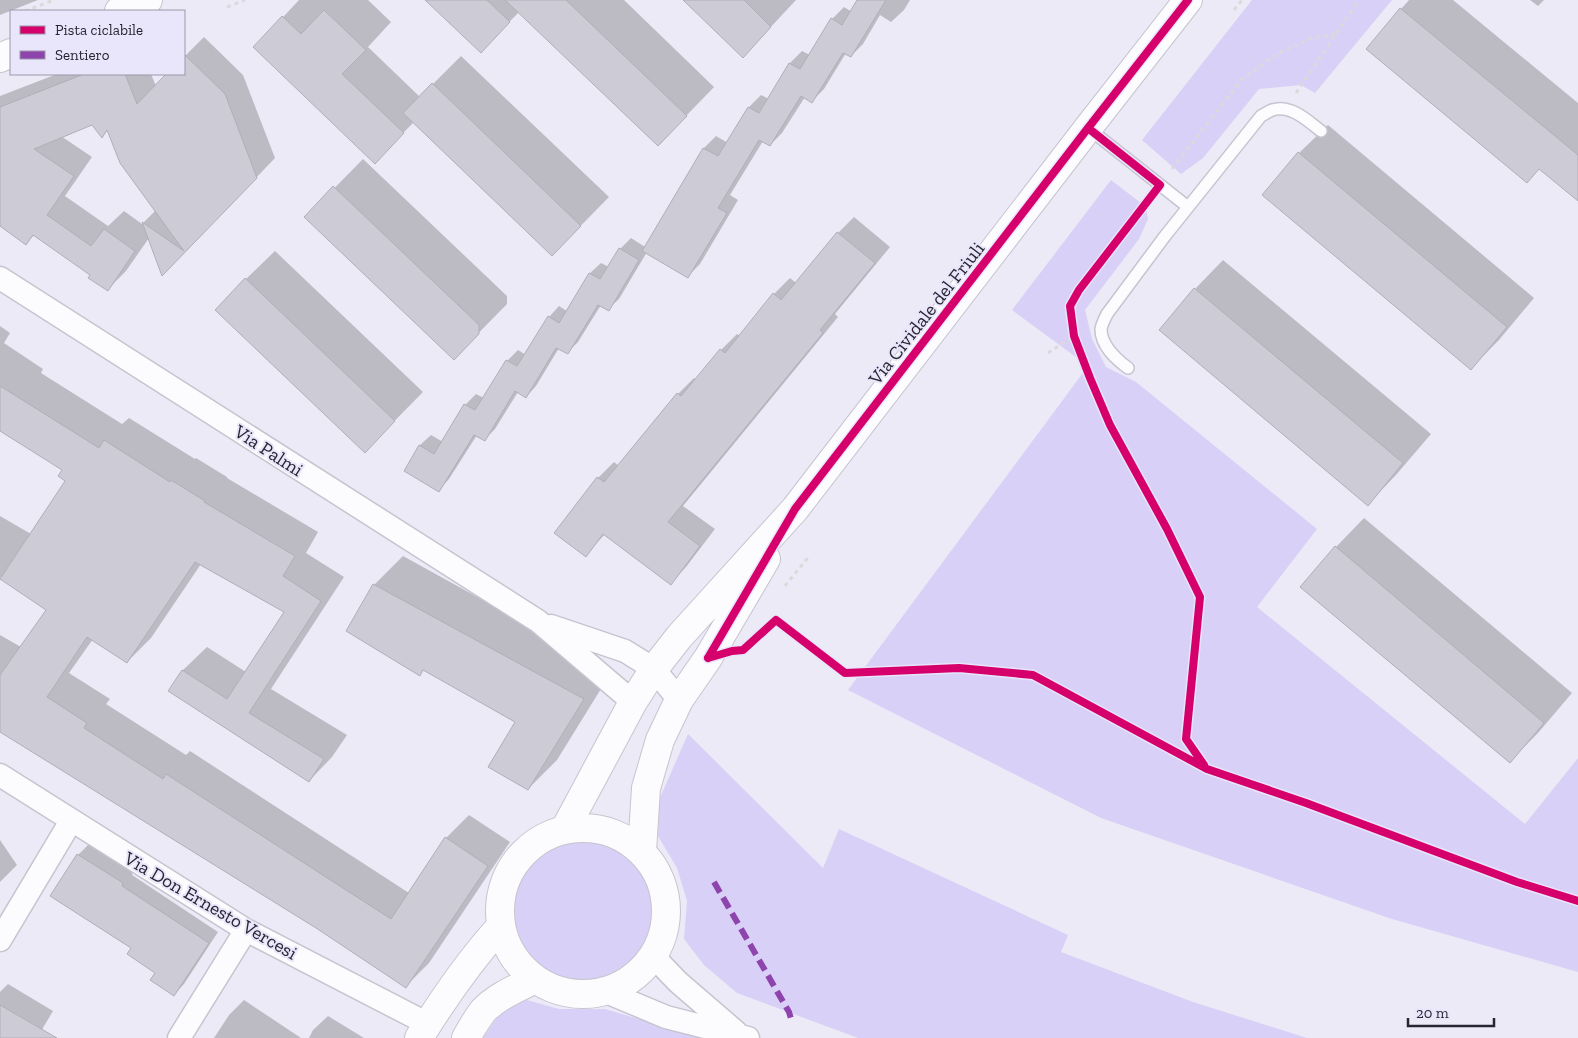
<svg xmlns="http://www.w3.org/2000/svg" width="1578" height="1038" font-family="'Zilla Slab',serif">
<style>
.green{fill:#d8d0f6}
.shadow{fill:#0003;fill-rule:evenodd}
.building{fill:#cdcbd6;stroke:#b0aeb8}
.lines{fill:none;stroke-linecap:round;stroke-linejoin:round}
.service-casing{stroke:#c6c4ce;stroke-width:14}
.minor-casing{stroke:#c6c4ce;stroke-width:25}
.tertiary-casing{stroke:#c6c4ce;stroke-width:30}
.path{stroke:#dadadd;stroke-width:3;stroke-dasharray:4 4;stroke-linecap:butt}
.service{stroke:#fcfcfe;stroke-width:11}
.minor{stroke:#fcfcfe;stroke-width:22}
.tertiary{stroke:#fcfcfe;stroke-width:28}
.quiet{stroke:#8e44ad;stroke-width:6;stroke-dasharray:12 6;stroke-linecap:butt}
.cycleway-casing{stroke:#e9e5fb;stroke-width:11}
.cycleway{stroke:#d6006c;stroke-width:8}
.labels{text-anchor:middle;stroke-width:4;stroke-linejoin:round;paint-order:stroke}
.street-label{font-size:19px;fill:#272530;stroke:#e9e5fb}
</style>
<rect width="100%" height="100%" fill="#eceaf6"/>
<!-- green -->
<path class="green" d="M 1252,0 L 1392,0 L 1315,93 L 1301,85 L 1259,89 L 1203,158 L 1181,174 L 1142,140 Z
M 1111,180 L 1146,207 L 1148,219 L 1139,239 L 1085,310 L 1092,339 L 1106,367 L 1136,382 L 1317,529 L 1257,607 L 1525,824 L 1578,758 L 1578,972 L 1392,919 L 1101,818 L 848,690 L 1088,366 L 1012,310 Z
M 688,734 L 823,868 L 839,829 L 1068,935 L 1061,952 L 1193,1002 L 1307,1038 L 858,1038 L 737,993 L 704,965 L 684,939 L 687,901 L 677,868 L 658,836 L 659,800 Z
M514 911a70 70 0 1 1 140 0a70 70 0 1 1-140 0Z
M 527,1000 L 559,1009 L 605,1009 L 656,1024 L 698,1038 L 483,1038 L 500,1013 Z"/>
<!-- shadow -->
<path class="shadow" d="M 0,0 L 38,0 L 0,15 Z
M 299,0 L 368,0 L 391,22 L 368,47 L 420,97 L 461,56 L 609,197 L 552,255 L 414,122 L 401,135 L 255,47 Z
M 427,0 L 624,0 L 714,87 L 686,116 L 519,12 L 481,51 Z
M 684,0 L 796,0 L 768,30 Z
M 859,0 L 910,0 L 904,10 L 891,22 L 880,15 L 863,44 L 851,56 L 846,53 L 824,89 L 812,101 L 805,97 L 782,133 L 770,145 L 763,141 L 730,195 L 738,200 L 700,264 L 688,276 L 647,252 L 619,299 L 608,309 L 601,305 L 578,342 L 567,353 L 559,348 L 536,386 L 526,397 L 518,392 L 495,429 L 484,440 L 477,435 L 449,479 L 439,490 L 406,471 L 420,445 L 431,435 L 443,442 L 465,405 L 476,394 L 484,398 L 507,361 L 518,350 L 526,355 L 549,317 L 559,306 L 567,311 L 590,273 L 601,263 L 609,267 L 620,249 L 631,238 L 645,247 L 704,148 L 716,136 L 728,143 L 749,107 L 761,95 L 769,99 L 790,63 L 802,51 L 810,55 L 832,19 L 844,7 L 852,12 Z
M 1409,0 L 1453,0 L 1578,103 L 1578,200 L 1540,168 L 1527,181 L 1401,9 Z
M 1530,0 L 1544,0 L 1538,6 Z
M 204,37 L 243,75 L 275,158 L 181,256 L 149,238 L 126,271 L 107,290 L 92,275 L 34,235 L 26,243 L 0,225 L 0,96 L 57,74 L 151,74 L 156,86 L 168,74 L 184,74 L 184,57 ZM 92,123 L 102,136 L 108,129 L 156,210 L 142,224 L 124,211 L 108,226 L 65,196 L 92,157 L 61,136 Z
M 1328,125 L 1534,298 L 1499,340 L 1471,368 L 1299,153 Z
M 363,159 L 507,296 L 507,304 L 454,358 L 306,217 Z
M 854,217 L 890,247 L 835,314 L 838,317 L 683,506 L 715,529 L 686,567 L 671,583 L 605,534 L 586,555 L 598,478 L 614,462 L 619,466 L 678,394 L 694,378 L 696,380 L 721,350 L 737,334 L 740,336 L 774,294 L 790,278 L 796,283 L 838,233 Z
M 275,251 L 423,392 L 365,451 L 246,279 Z
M 1223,260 L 1431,434 L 1396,475 L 1368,504 L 1195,289 Z
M 0,326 L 10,333 L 4,343 L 43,369 L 41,373 L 122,424 L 129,418 L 195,459 L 196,458 L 227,477 L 227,478 L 318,532 L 306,553 L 344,577 L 271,689 L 347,735 L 332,757 L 309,781 L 170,691 L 183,670 L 207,647 L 246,672 L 285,611 L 201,564 L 151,638 L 127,662 L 93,639 L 69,673 L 110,699 L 106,704 L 186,755 L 190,751 L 409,893 L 446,838 L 469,815 L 510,842 L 429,963 L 406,986 L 316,927 L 0,731 L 0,635 L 21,647 L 48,609 L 0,577 L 0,516 L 31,534 L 67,480 L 64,469 L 0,429 Z
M 1364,518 L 1572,693 L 1538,733 L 1510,761 L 1336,547 Z
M 403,556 L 612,671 L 557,760 L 528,789 L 517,721 L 424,670 L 420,674 L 374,585 Z
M 0,840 L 17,865 L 0,882 Z
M 89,844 L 133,872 L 132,875 L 218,932 L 184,984 L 174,995 L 157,972 L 133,947 L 52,896 L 78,855 Z
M 8,984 L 53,1011 L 37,1038 L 0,1038 L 0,992 Z
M 244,1000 L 301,1038 L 214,1038 L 229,1015 Z
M 328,1016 L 364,1038 L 309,1038 L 313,1030 Z"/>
<!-- building -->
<path class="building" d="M 425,0 L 487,0 L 510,22 L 481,53 Z
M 505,0 L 566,0 L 687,116 L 658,146 Z
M 683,0 L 744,0 L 771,27 L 743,58 Z
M 857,0 L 886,0 L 851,57 L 843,53 L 812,103 L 801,96 L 770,146 L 759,140 L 718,208 L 727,213 L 688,278 L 642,251 L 703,148 L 718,156 L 748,107 L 759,113 L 789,63 L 800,69 L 831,18 L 842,25 Z
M 1400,8 L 1578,155 L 1578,201 L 1539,169 L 1527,183 L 1366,49 Z
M 324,10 L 366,50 L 342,74 L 404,133 L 375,164 L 253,47 L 282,16 L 301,34 Z
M 184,54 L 225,94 L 257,178 L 162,276 L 142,222 L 184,251 L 120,163 L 107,130 L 102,138 L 92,125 L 34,149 L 74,176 L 47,215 L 91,246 L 104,229 L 135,251 L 108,291 L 88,278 L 90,275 L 33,235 L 26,245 L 0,226 L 0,107 L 84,74 L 125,74 L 137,104 L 166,74 L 184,74 Z
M 432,83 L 581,226 L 552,256 L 403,113 Z
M 1298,152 L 1507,327 L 1471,370 L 1262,195 Z
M 333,186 L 479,325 L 479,334 L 454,360 L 304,217 Z
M 837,232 L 875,263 L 820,330 L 823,333 L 668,522 L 700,546 L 671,585 L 603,534 L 586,557 L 554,533 L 597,477 L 604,482 L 677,393 L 681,396 L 720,349 L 725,353 L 773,293 L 781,300 Z
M 619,248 L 639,260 L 609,311 L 598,305 L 568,354 L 556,348 L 526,398 L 515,391 L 485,441 L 474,435 L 439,492 L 404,471 L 419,445 L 434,454 L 464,404 L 475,410 L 506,360 L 517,366 L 548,316 L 559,323 L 589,273 L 600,279 Z
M 245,278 L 395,421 L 365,453 L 215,310 Z
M 1194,288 L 1403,463 L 1368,506 L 1159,330 Z
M 0,386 L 99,448 L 104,440 L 170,482 L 171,480 L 205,501 L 204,502 L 295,556 L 283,576 L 321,601 L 249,713 L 324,759 L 309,782 L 168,691 L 182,670 L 227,699 L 284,612 L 195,562 L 127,663 L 87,637 L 47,697 L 87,723 L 84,728 L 163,779 L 166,774 L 391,919 L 445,837 L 488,866 L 406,988 L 316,928 L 0,732 L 0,675 L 46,610 L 0,579 L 65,481 L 58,476 L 62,470 L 0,431 Z
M 1335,546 L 1544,723 L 1510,763 L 1300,587 Z
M 373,584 L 584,699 L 528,790 L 488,767 L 515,722 L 423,670 L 420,676 L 346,631 Z
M 77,854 L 123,883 L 122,886 L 209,943 L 174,996 L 150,980 L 155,973 L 127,954 L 131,948 L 50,896 Z
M 0,1005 L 57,1038 L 0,1038 Z"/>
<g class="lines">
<!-- service casing -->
<g class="service-casing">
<path id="service" d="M 1088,128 L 1188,207
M 1128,368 C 1116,359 1101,346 1101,329 C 1102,324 1105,318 1107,314 L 1165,236 L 1261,116 C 1265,114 1269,111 1272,110 C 1291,104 1308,121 1321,131"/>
</g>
<!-- minor casing -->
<g class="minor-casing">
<path id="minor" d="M 0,278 L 538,621 L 633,702
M 551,626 L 625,651 L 654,669 L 679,700
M 0,775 L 246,930 L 428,1024
M 0,940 L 71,821
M 653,956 L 678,982 L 736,1032
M 604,991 L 666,1017 L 748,1038
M 179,1038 L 246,930"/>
</g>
<!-- tertiary casing -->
<g class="tertiary-casing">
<path id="tertiary" d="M 119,11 L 148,0
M 0,58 L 11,53
M500 911a83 83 0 1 1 166 0a83 83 0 1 1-166 0Z
M 565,829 L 633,702 L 654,669 L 679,637 L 795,509 L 1088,128 L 1188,0
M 642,851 L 646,788 L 660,740 L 679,700 L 708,658 L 766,559
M 419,1038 C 443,999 470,960 501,926
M 466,1038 C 471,1029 477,1019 483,1011 C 497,996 518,988 535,979"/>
</g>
<!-- path -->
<path class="path" d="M 227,7 L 245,0
M 1234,10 L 1242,0
M 25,11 L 54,0
M 1296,93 L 1359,0
M 1172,169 L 1242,79 L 1277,54 L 1309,39 L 1335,34
M 1149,200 L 1079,290 L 1070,306 L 1074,336 L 1090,378 L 1110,425 L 1167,529 L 1200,597 L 1186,739 L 1207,769
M 1048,353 L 1074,336 L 1082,334
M 785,586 L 810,555
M 752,641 L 776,620 L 845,673 L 959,668 L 1033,675 L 1206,768"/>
<!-- service -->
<use href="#service" class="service"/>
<!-- minor -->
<use href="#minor" class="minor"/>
<!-- tertiary -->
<use href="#tertiary" class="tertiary"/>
<!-- quiet -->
<path class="quiet" d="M 714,882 L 789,1012 L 792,1022"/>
<!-- cycleway casing -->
<g class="cycleway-casing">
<path id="cycleway" d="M 1088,128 L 1160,185 L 1079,290 L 1070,306 L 1074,336 L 1090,378 L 1110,425 L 1167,529 L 1200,597 L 1186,739 L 1204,765
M 708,658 L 732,651 L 743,650 L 776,620 L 845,673 L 959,668 L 1033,675 L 1207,769 L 1306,803 L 1517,882 L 1578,901
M 708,658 L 795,509 L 1088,128 L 1188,0"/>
</g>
<!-- cycleway -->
<use href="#cycleway" class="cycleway"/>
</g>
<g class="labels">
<!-- street labels -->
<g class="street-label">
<text transform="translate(926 313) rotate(-52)" y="7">Via Cividale del Friuli</text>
<text transform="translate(269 450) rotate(33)" y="7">Via Palmi</text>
<text transform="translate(211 905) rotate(30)" y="7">Via Don Ernesto Vercesi</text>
</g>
</g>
<!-- legend -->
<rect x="10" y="10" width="175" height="65" fill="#e9e5fb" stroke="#9b98aa"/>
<rect x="20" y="26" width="25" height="8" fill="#d6006c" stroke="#9b98aa"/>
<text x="55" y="35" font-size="15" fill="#272530">Pista ciclabile</text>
<rect x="20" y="51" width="25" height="8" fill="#8e44ad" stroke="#9b98aa"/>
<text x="55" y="60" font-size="15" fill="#272530">Sentiero</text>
<!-- scale -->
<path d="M1408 1018v8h86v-8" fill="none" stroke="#272530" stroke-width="2.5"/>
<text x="1416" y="1018" font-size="15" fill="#272530" stroke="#e9e5fb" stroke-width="4" paint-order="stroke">20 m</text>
</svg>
